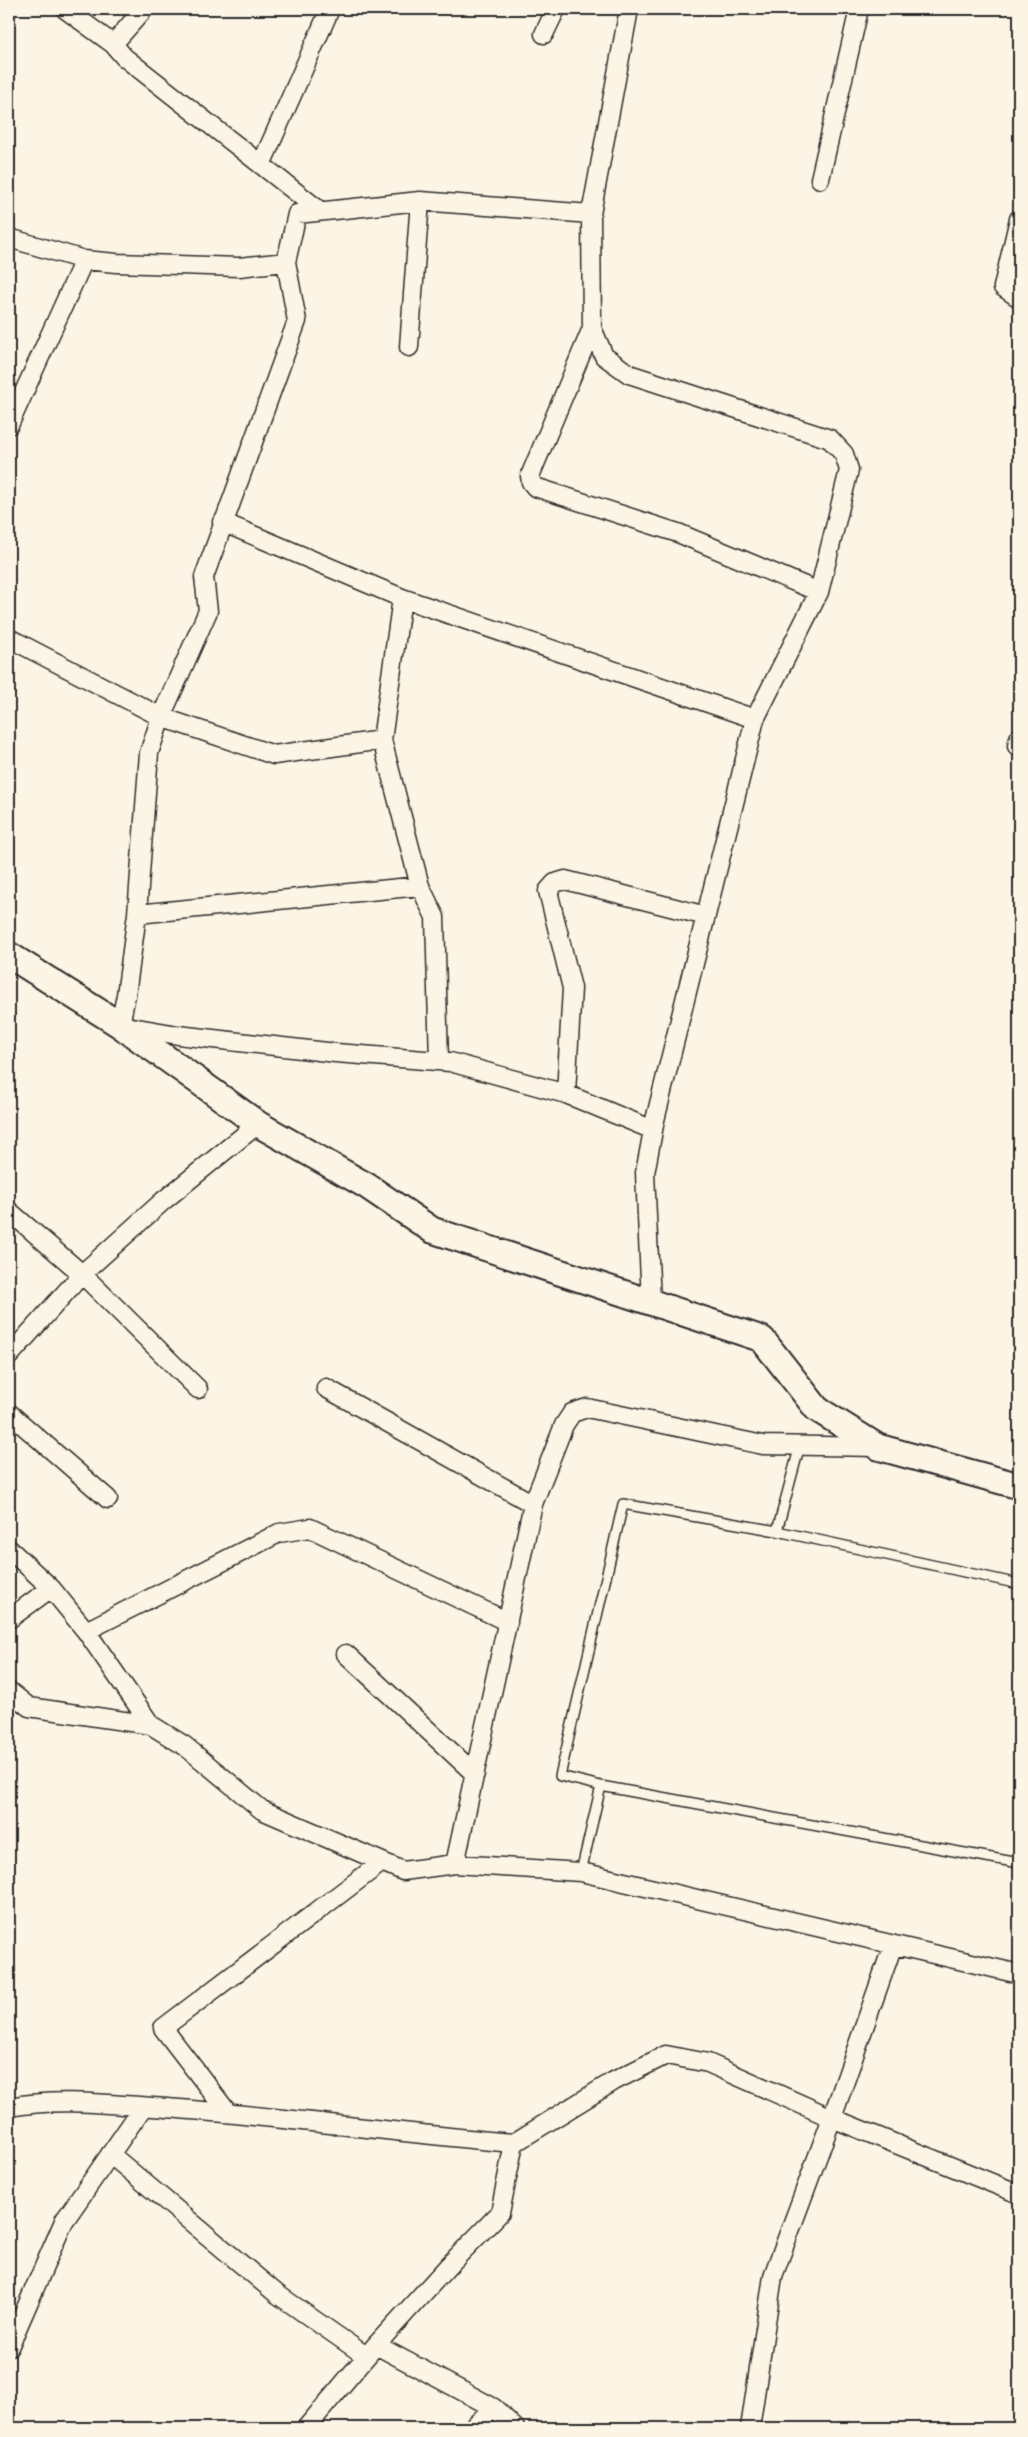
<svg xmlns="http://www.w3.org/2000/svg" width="1028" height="2437" font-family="'Patrick Hand',sans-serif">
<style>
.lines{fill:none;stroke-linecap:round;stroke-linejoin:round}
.lane-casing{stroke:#2b2b2b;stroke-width:12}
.street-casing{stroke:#2b2b2b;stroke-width:21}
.secondary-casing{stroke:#2b2b2b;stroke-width:29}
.lane{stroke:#fcf5e5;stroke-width:9}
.street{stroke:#fcf5e5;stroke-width:18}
.secondary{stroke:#fcf5e5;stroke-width:25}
</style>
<rect width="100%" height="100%" fill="#fcf5e5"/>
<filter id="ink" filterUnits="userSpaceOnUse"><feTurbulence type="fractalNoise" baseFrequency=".02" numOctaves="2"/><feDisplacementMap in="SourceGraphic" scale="10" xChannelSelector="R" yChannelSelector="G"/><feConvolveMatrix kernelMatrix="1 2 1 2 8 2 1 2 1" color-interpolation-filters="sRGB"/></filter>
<g filter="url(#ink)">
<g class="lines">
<!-- lane casing -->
<g class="lane-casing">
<path id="lane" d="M 777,1531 L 800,1445
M 1019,1584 L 777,1531 L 623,1504 L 560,1776 L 601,1786 L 1019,1863
M 581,1872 L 601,1786"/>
</g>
<!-- street casing -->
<g class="street-casing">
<path id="street" d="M 65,9 L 113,44 L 124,57 L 320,211
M 629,9 L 591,214 L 592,328 L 604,356 L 629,374 L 830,439 L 844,454 L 849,470 L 819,592 L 755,719 L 655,1120 L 645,1173 L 651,1302
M 544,34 L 556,9
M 113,44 L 144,9
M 261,165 L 330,9
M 820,179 L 859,9
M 1019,219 L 1003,287 L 1019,298
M 9,238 L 84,260 L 116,263 L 239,267 L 286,262 L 297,214 L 420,201 L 591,214
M 286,262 L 297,321 L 204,577 L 208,611 L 161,717 L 149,753 L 137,914 L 126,995 L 120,1025 L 178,1035 L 336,1053 L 450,1062 L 566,1094 L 653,1130
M 592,328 L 530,476 L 531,482 L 535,487 L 678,533 L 819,592
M 409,347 L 420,201
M 9,425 L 84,260
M 222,522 L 402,598 L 755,719
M 402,598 L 382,740 L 420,886 L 435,917 L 439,1061
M 9,638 L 161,717 L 274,755 L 382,740
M 1019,738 L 1017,746 L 1019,746
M 137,914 L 420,886
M 566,1094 L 572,988 L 548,891 L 555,883 L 565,880 L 706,916
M 9,1211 L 82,1274 L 198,1389
M 9,1356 L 82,1274 L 163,1201 L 258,1124
M 326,1388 L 533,1504
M 9,1413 L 108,1499
M 9,1549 L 51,1588 L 86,1631 L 151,1725
M 9,1619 L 51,1588
M 86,1631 L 279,1533 L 310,1528 L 508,1622
M 346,1654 L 475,1774
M 9,1691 L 29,1707 L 151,1725 L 185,1746 L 262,1810 L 403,1871 L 455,1864 L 581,1872 L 1019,1974
M 455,1864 L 533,1504 L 564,1425 L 572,1413 L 587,1408 L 763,1445 L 878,1447
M 9,2107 C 61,2097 114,2105 167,2108 C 283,2117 398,2133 514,2143
M 228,2113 L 163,2028 L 382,1862
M 110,2154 L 277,2294 L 366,2356
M 376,2345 L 494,2408 L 515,2428
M 9,2347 L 64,2221 L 143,2107
M 306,2428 L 376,2345 L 450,2264 L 500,2213 L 514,2143 L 614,2081 L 666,2055 L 708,2063 L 832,2118 L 1019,2194
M 472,2428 L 494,2408
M 750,2428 L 773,2276 L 832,2118 L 893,1945"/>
</g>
<!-- secondary casing -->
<g class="secondary-casing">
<path id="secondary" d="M 9,955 L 120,1025 L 258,1124 L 367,1186 L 432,1230 L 762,1339 L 817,1409 L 878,1447 L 1019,1486"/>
</g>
<!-- lane -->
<use href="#lane" class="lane"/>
<!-- street -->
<use href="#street" class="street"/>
<!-- secondary -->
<use href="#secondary" class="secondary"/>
</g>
</g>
<!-- margin -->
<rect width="1028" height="2437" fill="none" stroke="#fcf5e5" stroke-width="30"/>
<rect x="15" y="15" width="998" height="2407" fill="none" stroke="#2b2b2b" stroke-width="2" filter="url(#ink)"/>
</svg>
